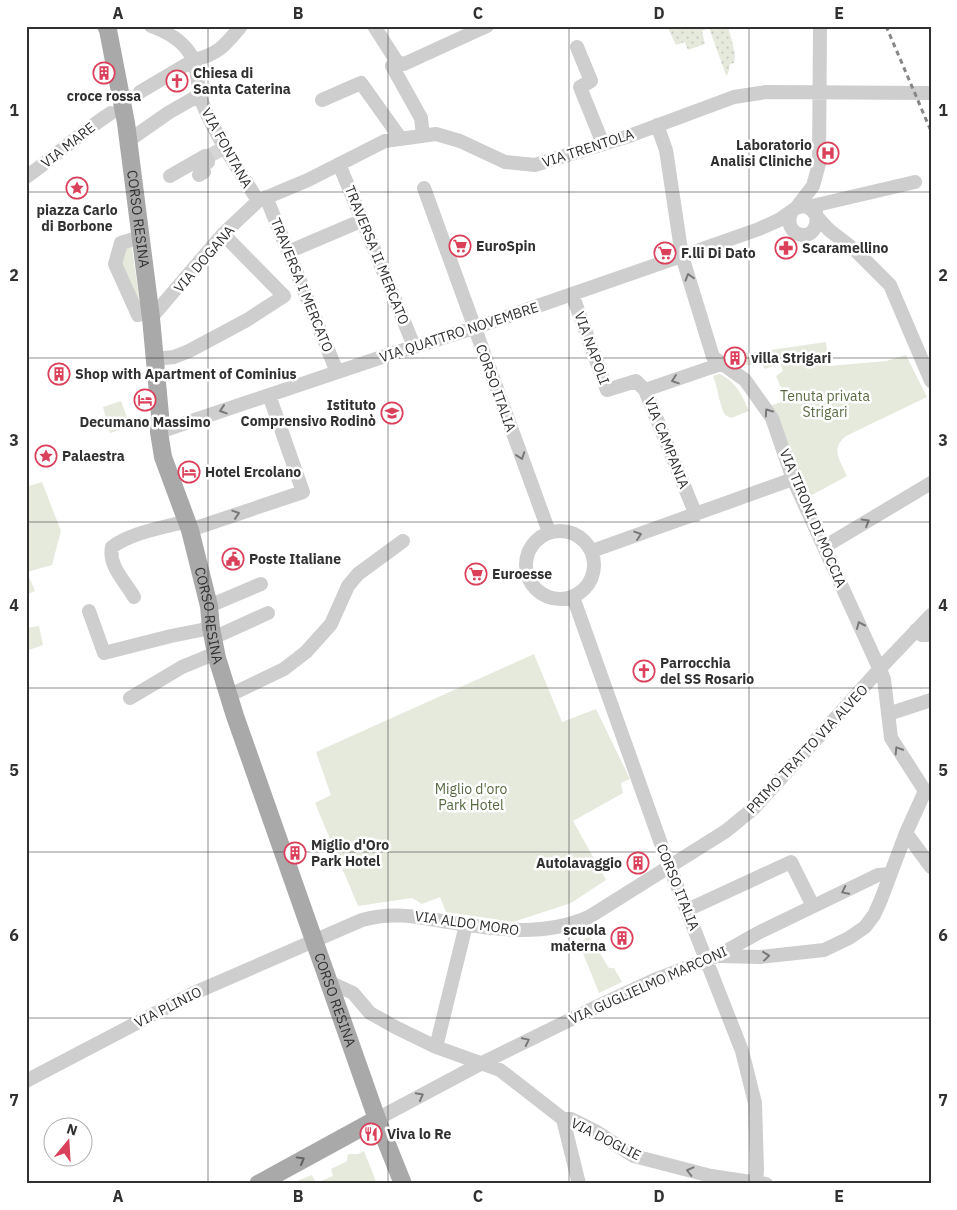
<svg xmlns="http://www.w3.org/2000/svg" width="957" height="1210" font-family="'IBM Plex Sans',sans-serif">
<style>
.grass{fill:url(#grass-dots)}
.green{fill:#e5eadd}
.lines{fill:none;stroke-linecap:round;stroke-linejoin:round}
.minor-tunnel{stroke:#d6d6d6;stroke-width:14;stroke-dasharray:14 7;stroke-linecap:butt}
.minor{stroke:#cecece;stroke-width:14}
.major{stroke:#a9a9a9;stroke-width:18}
.rail{stroke:#868686;stroke-width:3;stroke-dasharray:5 4;stroke-linecap:butt}
.oneway{stroke:#787878}
.oneway2{stroke:#616161}
.grid{fill:none;stroke:#313131;stroke-width:1;stroke-opacity:0.55}
.labels{text-anchor:middle;stroke-width:5;stroke-linejoin:round;paint-order:stroke}
.poi-label{font-size:14px;font-weight:bold;fill:#313131;stroke:#fff;text-anchor:start}
.street-label{font-size:14px;fill:#313131;stroke:#fff}
.park-label{font-size:14px;fill:#586a41;stroke:#fff}
.neatline{fill:none;stroke:#313131;stroke-width:2}
.grid-label{font-size:16px;text-anchor:middle;font-weight:bold;fill:#313131}
</style>
<defs>
<pattern id="grass-dots" width="8" height="8" patternUnits="userSpaceOnUse" patternTransform="scale(1.25)"><rect width="8" height="8" fill="#e5eadd"/><path d="M2 2h.1M6 6h.1" fill="none" stroke="#c5c9be" stroke-width="1.8" stroke-linecap="round"/></pattern>
</defs>
<rect width="100%" height="100%" fill="#fff"/>
<!-- grass -->
<path class="grass" d="M 667,26 L 728,26 L 735,53 L 734,63 L 730,64 L 728,74 L 726,75 L 709,28 L 702,31 L 705,44 L 688,50 L 685,42 L 676,45 Z"/>
<!-- green -->
<path class="green" d="M 131,242 L 140,303 L 121,272 L 121,256 Z
M 826,342 L 829,366 L 886,361 L 906,355 L 927,397 L 846,436 C 830,449 840,460 847,476 L 810,496 L 770,406 L 786,400 L 776,376 L 783,371 L 780,363 L 765,369 L 760,362 L 751,365 L 746,365 L 743,354 Z
M 720,374 C 737,383 742,395 749,411 L 731,418 L 725,415 C 718,401 719,391 713,376 Z
M 121,401 L 128,420 L 125,421 L 126,428 L 110,433 L 103,407 Z
M 42,482 L 61,531 L 52,565 L 27,572 L 35,591 L 26,595 L 26,487 Z
M 39,626 L 43,645 L 26,651 L 26,628 Z
M 534,654 L 562,722 L 596,709 L 630,779 L 621,783 L 623,793 L 573,821 L 606,880 L 571,903 L 513,922 L 446,912 L 440,897 L 422,904 L 412,898 L 358,906 L 315,803 L 331,795 L 316,752 Z
M 589,936 L 609,968 L 614,968 L 622,982 L 599,993 L 579,943 Z
M 364,1151 L 377,1184 L 289,1184 L 312,1175 L 316,1183 L 333,1176 L 331,1169 L 347,1161 L 348,1154 L 358,1154 Z"/>
<g class="lines">
<!-- minor-tunnel -->
<path class="minor-tunnel" d="M 209,156 L 220,150"/>
<!-- minor -->
<path class="minor" d="M 151,26 C 165,31 180,39 189,52 C 200,68 196,90 204,107 C 218,140 239,170 258,201
M 374,26 L 397,62 L 392,66 L 421,118 L 423,136
M 577,47 L 591,81 L 580,87 L 603,144
M 397,62 L 404,64 L 487,26
M 140,92 L 194,60 C 219,54 225,45 241,26
M 322,100 L 361,83 L 401,139
M 657,125 L 666,150 L 682,256 L 713,357 L 745,380 L 772,418 L 793,479 L 884,679 L 891,738 L 925,791
M 128,141 L 168,113 L 201,94
M 339,164 L 414,346
M 170,176 L 205,156 L 208,162 L 201,167 L 204,172 L 199,175
M 26,177 C 55,157 81,132 111,113
M 424,188 L 549,532
M 266,197 L 337,372
M 808,207 L 915,182
M 796,208 L 813,186 L 819,164 L 820,26
M 791,213 C 781,238 822,247 816,212
M 140,237 L 121,243 L 115,264 L 138,315 L 150,312
M 288,252 L 363,220
M 572,294 L 607,390 L 636,381 L 645,390
M 151,318 L 223,234 L 258,201 L 308,180 L 385,141 L 436,134 L 460,141 L 505,162 L 535,165 L 629,136 L 734,97 L 766,92 L 931,93
M 154,359 L 174,357 L 189,351 L 247,320 L 284,296 L 223,234
M 159,432 L 385,356 L 474,328 L 682,256 L 759,229 L 779,220 L 796,208 L 802,206 L 808,207 L 813,211 L 817,217 L 829,230 L 855,250 L 890,285 L 931,381
M 696,515 L 645,390 L 721,364
M 190,530 L 303,492 L 269,395
M526 565a34 34 0 1 1 68 0a34 34 0 1 1-68 0Z
M 824,547 L 931,483
M 592,551 L 793,479
M 134,597 C 125,581 108,566 112,547 C 132,532 163,528 187,521
M 573,597 L 665,855 L 742,1051 L 755,1103 L 757,1170 L 756,1182
M 209,606 L 261,584
M 89,611 L 104,653 L 171,636 L 211,628
M 916,630 L 922,635 L 931,635
M 213,638 L 268,613
M 228,696 L 284,669 L 306,652 L 331,624 L 348,586 L 358,574 L 403,541
M 130,698 L 182,667 L 216,653
M 888,714 L 931,700
M 906,833 L 931,867
M 687,910 L 791,862 L 813,906
M 719,956 L 760,957 L 824,950 L 849,938 L 865,927 L 874,915 L 880,902 L 906,833 L 925,791
M 329,982 L 353,993 L 370,1013 L 395,1027 L 436,1047 L 500,1070 L 563,1119 L 579,1184
M 436,1047 L 466,925
M 26,1081 L 194,993 L 362,920 C 390,912 414,916 442,921 C 492,929 541,938 589,917 L 726,831 L 754,808 L 887,661 L 931,615
M 377,1119 L 482,1063 L 594,1008 L 654,980 L 717,956 L 758,933 L 878,875 L 890,874
M 563,1119 L 571,1119 L 595,1131 L 634,1156 L 711,1176 L 766,1184"/>
<!-- major -->
<g class="major">
<path id="s1" d="M 106,26 L 108,30 L 126,123 L 151,318 L 160,415 L 159,432 L 163,457 L 190,530 L 209,606 L 211,628 L 217,658 L 235,716 L 377,1119 L 403,1184"/>
<path d="M 258,1184 L 377,1119"/>
</g>
<!-- rail -->
<path class="rail" d="M 886,26 L 931,131"/>
</g>
<!-- one-way arrows -->
<defs><path id="oneway-chevron" d="M-2-3.5L2.5 0L-2 3.5" fill="none" stroke-width="1.6" stroke-linecap="round" stroke-linejoin="round" transform="scale(1.25)"/></defs>
<g class="oneway">
<use href="#oneway-chevron" transform="translate(689 277) rotate(-106)"/>
<use href="#oneway-chevron" transform="translate(675 380) rotate(161)"/>
<use href="#oneway-chevron" transform="translate(223 410) rotate(162)"/>
<use href="#oneway-chevron" transform="translate(768 412) rotate(-125)"/>
<use href="#oneway-chevron" transform="translate(521 456) rotate(70)"/>
<use href="#oneway-chevron" transform="translate(236 514) rotate(-18)"/>
<use href="#oneway-chevron" transform="translate(866 522) rotate(-31)"/>
<use href="#oneway-chevron" transform="translate(638 535) rotate(-19)"/>
<use href="#oneway-chevron" transform="translate(860 625) rotate(-114)"/>
<use href="#oneway-chevron" transform="translate(898 750) rotate(-122)"/>
<use href="#oneway-chevron" transform="translate(845 891) rotate(154)"/>
<use href="#oneway-chevron" transform="translate(766 956) rotate(-6)"/>
<use href="#oneway-chevron" transform="translate(526 1041) rotate(-26)"/>
<use href="#oneway-chevron" transform="translate(420 1096) rotate(-28)"/>
<use href="#oneway-chevron" transform="translate(690 1171) rotate(-166)"/>
</g>
<use class="oneway2" href="#oneway-chevron" transform="translate(301 1160) rotate(-29)"/>
<!-- grid -->
<path class="grid" d="M 208,26 L 208,1184M 388,26 L 388,1184M 569,26 L 569,1184M 749,26 L 749,1184M 26,192 L 931,192M 26,358 L 931,358M 26,522 L 931,522M 26,688 L 931,688M 26,852 L 931,852M 26,1018 L 931,1018"/>
<!-- icons -->
<defs>
<g id="building-ring" transform="scale(1.125)"><circle r="9.5" fill="#fff" stroke="#db405b" stroke-width="1.5"/><path d="M-4-6H4V6H1V3H-1V6H-4ZM-2.5-4.3h1.7v1.8h-1.7ZM.8-4.3h1.7v1.8H.8ZM-2.5-1h1.7V.8h-1.7ZM.8-1h1.7V.8H.8Z" fill="#db405b"/></g>
<g id="church-ring" transform="scale(1.125)"><circle r="9.5" fill="#fff" stroke="#db405b" stroke-width="1.5"/><path d="M-1.2-6h2.4v3.5h3.3v2.4h-3.3V6h-2.4V-.1h-3.3v-2.4h3.3Z" fill="#db405b"/></g>
<g id="hospital-ring" transform="scale(1.125)"><circle r="9.5" fill="#fff" stroke="#db405b" stroke-width="1.5"/><path d="M-5-5h3v3.5h4V-5h3V5h-3V1.5h-4V5h-3Z" fill="#db405b"/></g>
<g id="sight-ring" transform="scale(1.125)"><circle r="9.5" fill="#fff" stroke="#db405b" stroke-width="1.5"/><path d="M0-6L1.8-2.2L6-1.7L2.9 1.2L3.7 5.4L0 3.3L-3.7 5.4L-2.9 1.2L-6-1.7L-1.8-2.2Z" fill="#db405b"/></g>
<g id="supermarket-ring" transform="scale(1.125)"><circle r="9.5" fill="#fff" stroke="#db405b" stroke-width="1.5"/><path d="M-6-5.5h2.5l.6 2H6L4.5 2H-2.5L-4.4-4H-6ZM-1.5 3.2a1.3 1.3 0 1 0 .1 0ZM3 3.2a1.3 1.3 0 1 0 .1 0Z" fill="#db405b"/></g>
<g id="pharmacy-ring" transform="scale(1.125)"><circle r="9.5" fill="#fff" stroke="#db405b" stroke-width="1.5"/><path d="M-2-6h4v4h4v4h-4v4h-4v-4h-4v-4h4Z" fill="#db405b"/></g>
<g id="hotel-ring" transform="scale(1.125)"><circle r="9.5" fill="#fff" stroke="#db405b" stroke-width="1.5"/><path d="M-6-4.5h1.5V1H6V5H4.5V3h-9V5H-6ZM-4 0a1.8 1.8 0 1 1 3.6 0ZM.5 0V-2.5h3Q6-2.5 6 0Z" fill="#db405b"/></g>
<g id="school-ring" transform="scale(1.125)"><circle r="9.5" fill="#fff" stroke="#db405b" stroke-width="1.5"/><path d="M0-5L7-2L0 1L-7-2ZM-4 1L0 2.5L4 1V4Q0 6-4 4Z" fill="#db405b"/></g>
<g id="civic-ring" transform="scale(1.125)"><circle r="9.5" fill="#fff" stroke="#db405b" stroke-width="1.5"/><path d="M-.6-6.5H3V-4.5H.6V-3L4-1V1h2V6H-6V1h2V-1L-.6-3ZM-1.2 2.5V6h2.4V2.5Z" fill="#db405b"/></g>
<g id="restaurant-ring" transform="scale(1.125)"><circle r="9.5" fill="#fff" stroke="#db405b" stroke-width="1.5"/><path d="M-5-6h1v4h1v-4h1v4h1v-4h1v5L-1.5 .5V6h-2V.5L-5-1ZM5-6V6H3V1.5H1.5Q1.5-4 5-6Z" fill="#db405b"/></g>
</defs>
<g fill-rule="evenodd">
<use href="#building-ring" x="104" y="73"/>
<use href="#church-ring" x="177" y="81"/>
<use href="#hospital-ring" x="828" y="153"/>
<use href="#sight-ring" x="77" y="188"/>
<use href="#supermarket-ring" x="460" y="246"/>
<use href="#pharmacy-ring" x="786" y="248"/>
<use href="#supermarket-ring" x="665" y="253"/>
<use href="#building-ring" x="735" y="358"/>
<use href="#building-ring" x="59" y="374"/>
<use href="#hotel-ring" x="145" y="400"/>
<use href="#school-ring" x="392" y="413"/>
<use href="#sight-ring" x="46" y="456"/>
<use href="#hotel-ring" x="189" y="472"/>
<use href="#civic-ring" x="233" y="559"/>
<use href="#supermarket-ring" x="476" y="574"/>
<use href="#church-ring" x="644" y="671"/>
<use href="#building-ring" x="295" y="853"/>
<use href="#building-ring" x="638" y="863"/>
<use href="#building-ring" x="622" y="938"/>
<use href="#restaurant-ring" x="371" y="1134"/>
</g>
<g class="labels">
<!-- poi labels -->
<g class="poi-label">
<text x="193" y="78">Chiesa di<tspan x="193" dy="16">Santa Caterina</tspan></text>
<text x="104" y="101" text-anchor="middle">croce rossa</text>
<text x="812" y="150" text-anchor="end">Laboratorio<tspan x="812" dy="16">Analisi Cliniche</tspan></text>
<text x="77" y="215" text-anchor="middle">piazza Carlo<tspan x="77" dy="16">di Borbone</tspan></text>
<text x="476" y="251">EuroSpin</text>
<text x="802" y="253">Scaramellino</text>
<text x="681" y="258">F.lli Di Dato</text>
<text x="751" y="363">villa Strigari</text>
<text x="75" y="379">Shop with Apartment of Cominius</text>
<text x="376" y="410" text-anchor="end">Istituto<tspan x="376" dy="16">Comprensivo Rodinò</tspan></text>
<text x="145" y="427" text-anchor="middle">Decumano Massimo</text>
<text x="62" y="461">Palaestra</text>
<text x="205" y="477">Hotel Ercolano</text>
<text x="249" y="564">Poste Italiane</text>
<text x="492" y="579">Euroesse</text>
<text x="660" y="668">Parrocchia<tspan x="660" dy="16">del SS Rosario</tspan></text>
<text x="311" y="850">Miglio d'Oro<tspan x="311" dy="16">Park Hotel</tspan></text>
<text x="622" y="868" text-anchor="end">Autolavaggio</text>
<text x="606" y="935" text-anchor="end">scuola<tspan x="606" dy="16">materna</tspan></text>
<text x="387" y="1139">Viva lo Re</text>
</g>
<!-- street labels -->
<g class="street-label">
<text transform="translate(68 145) rotate(-38)" y="5">VIA MARE</text>
<text transform="translate(227 148) rotate(61)" y="5">VIA FONTANA</text>
<text transform="translate(588 148) rotate(-18)" y="5">VIA TRENTOLA</text>
<text dy="5" stroke="none"><textPath href="#s1" startOffset="196">CORSO RESINA</textPath></text>
<text transform="translate(377 255) rotate(68)" y="5">TRAVERSA II MERCATO</text>
<text transform="translate(204 259) rotate(-49)" y="5">VIA DOGANA</text>
<text transform="translate(302 285) rotate(68)" y="5">TRAVERSA I MERCATO</text>
<text transform="translate(459 332) rotate(-18)" y="5">VIA QUATTRO NOVEMBRE</text>
<text transform="translate(592 348) rotate(70)" y="5">VIA NAPOLI</text>
<text transform="translate(496 388) rotate(70)" y="5">CORSO ITALIA</text>
<text transform="translate(667 443) rotate(68)" y="5">VIA CAMPANIA</text>
<text transform="translate(813 518) rotate(67)" y="5">VIA TIRONI DI MOCCIA</text>
<text dy="5" stroke="none"><textPath href="#s1" startOffset="601">CORSO RESINA</textPath></text>
<text transform="translate(807 749) rotate(-47)" y="5">PRIMO TRATTO VIA ALVEO</text>
<text transform="translate(678 887) rotate(68)" y="5">CORSO ITALIA</text>
<text transform="translate(467 923) rotate(8)" y="5">VIA ALDO MORO</text>
<text transform="translate(648 985) rotate(-24)" y="5">VIA GUGLIELMO MARCONI</text>
<text dy="5" stroke="none"><textPath href="#s1" startOffset="1006">CORSO RESINA</textPath></text>
<text transform="translate(168 1007) rotate(-27)" y="5">VIA PLINIO</text>
<text transform="translate(606 1139) rotate(27)" y="5">VIA DOGLIE</text>
</g>
<!-- park labels -->
<g class="park-label">
<text x="825" y="401">Tenuta privata<tspan x="825" dy="16">Strigari</tspan></text>
<text x="471" y="794">Miglio d'oro<tspan x="471" dy="16">Park Hotel</tspan></text>
</g>
</g>
<!-- border -->
<rect width="957" height="1210" fill="none" stroke="#ffffff" stroke-width="55"/>
<!-- north arrow -->
<g transform="translate(68 1142) rotate(18)"><circle r="24" fill="#ffffff" stroke="#adadad"/>
<path d="M0-4L9 19L0 12L-9 19Z" fill="#db405b"/>
<text y="-8" font-size="14" font-weight="bold" text-anchor="middle" fill="#313131">N</text>
</g>
<rect x="28" y="28" width="902" height="1154" class="neatline"/>
<g class="grid-label">
<text x="118" y="19">A</text>
<text x="298" y="19">B</text>
<text x="478" y="19">C</text>
<text x="659" y="19">D</text>
<text x="839" y="19">E</text>
<text x="14" y="116">1</text>
<text x="943" y="116">1</text>
<text x="14" y="281">2</text>
<text x="943" y="281">2</text>
<text x="14" y="446">3</text>
<text x="943" y="446">3</text>
<text x="14" y="611">4</text>
<text x="943" y="611">4</text>
<text x="14" y="776">5</text>
<text x="943" y="776">5</text>
<text x="14" y="941">6</text>
<text x="943" y="941">6</text>
<text x="14" y="1106">7</text>
<text x="943" y="1106">7</text>
<text x="118" y="1202">A</text>
<text x="298" y="1202">B</text>
<text x="478" y="1202">C</text>
<text x="659" y="1202">D</text>
<text x="839" y="1202">E</text>
</g>
</svg>
